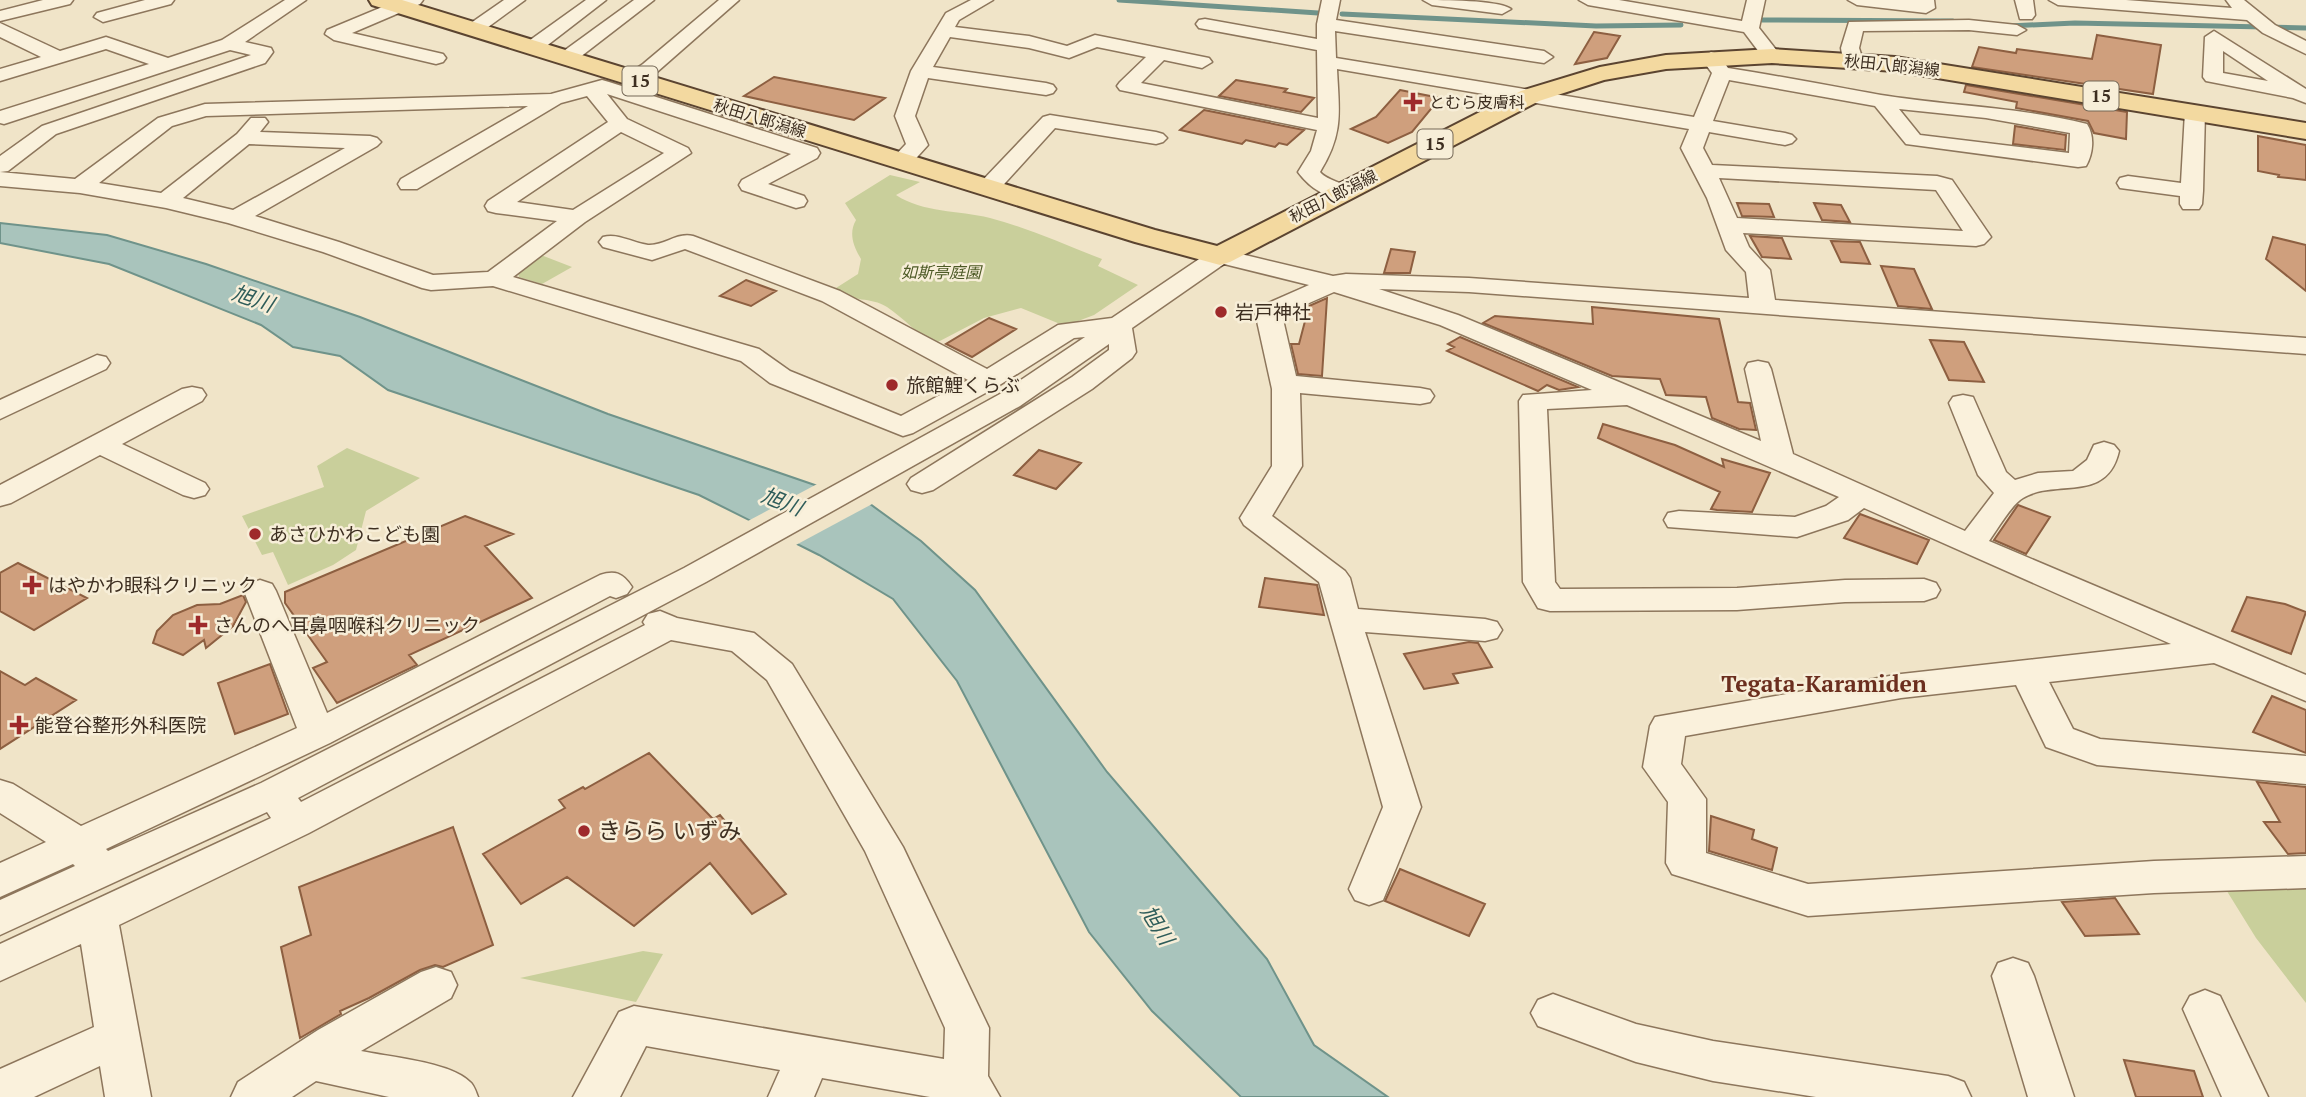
<svg xmlns="http://www.w3.org/2000/svg" width="2306" height="1097" font-family="'PT Serif','Noto Sans JP',serif">
<style>
.green{fill:#c9cf9b}
.water{fill:#a9c4bc;stroke:#6f938a;stroke-width:2}
.pier{fill:#f0e4c8}
.lines{fill:none;stroke-linecap:round;stroke-linejoin:round}
.stream{stroke:#6f938a;stroke-width:5}
.building{fill:#cf9f7d;stroke:#8d5f41;stroke-width:2}
.minor-casing{stroke:#8d765c;stroke-width:3}
.major-casing{stroke:#5b4430;stroke-width:4}
.minor{fill:#faf1dc;fill-rule:evenodd}
.major{fill:#f3d9a0;fill-rule:evenodd}
.poi-dot{fill:#9e2a2b;stroke:#f7eed8;stroke-width:2.5}
.labels{text-anchor:middle;stroke-width:5;stroke-linejoin:round;paint-order:stroke}
.far-street-label{font-size:16px;fill:#3d2e20;stroke:#f7eed8}
.far-poi-label{font-size:16px;fill:#3d2e20;stroke:#f7eed8;text-anchor:start}
.far-park-label{font-size:16px;font-style:italic;fill:#4d5a26;stroke:#f7eed8}
.shield{fill:#f7eed8;stroke:#756857;stroke-width:2}
.shield-label{font-size:18px;font-weight:bold;fill:#3d2e20}
.poi-label{font-size:19px;fill:#3d2e20;stroke:#f7eed8;text-anchor:start}
.water-label{font-size:21px;font-style:italic;fill:#2f5d5a;stroke:#f7eed8}
.quarter-label{font-size:23px;font-weight:bold;fill:#6b2e1e;stroke:#f7eed8}
.near-poi-label{font-size:23px;fill:#3d2e20;stroke:#f7eed8;text-anchor:start}
</style>
<rect width="100%" height="100%" fill="#f0e4c8"/>
<!-- green -->
<path class="green" d="M 890,175 L 920,182 L 896,195 C 923,213 958,210 990,218 C 1028,228 1065,245 1102,259 L 1098,266 L 1138,285 L 1094,315 L 1065,326 L 1021,308 L 984,318 L 936,343 C 917,335 904,318 887,307 C 870,296 853,304 836,288 L 858,274 L 861,259 C 854,247 848,234 856,220 L 845,203 Z
M 541,255 L 572,267 L 542,284 L 519,277 L 517,267 Z
M 347,448 L 420,478 L 366,511 L 356,550 L 333,565 L 288,585 L 273,552 L 262,555 L 242,516 L 324,487 L 317,466 Z
M 2306,883 L 2306,1003 L 2256,938 L 2225,888 Z
M 643,951 L 663,954 L 636,1002 L 520,978 Z"/>
<!-- water -->
<path class="water" d="M 0,223 L 107,235 L 206,264 L 360,317 L 608,414 L 870,504 L 921,541 L 975,590 L 1107,772 L 1267,959 L 1314,1045 L 1388,1097 L 1241,1097 L 1152,1011 L 1089,932 L 957,681 L 893,599 L 819,555 L 699,495 L 388,390 L 340,356 L 293,347 L 261,325 L 109,264 L 0,243 Z"/>
<!-- pier -->
<path class="pier" d="M 819,483 L 874,503 L 794,546 L 746,522 Z"/>
<g class="lines">
<!-- stream -->
<path class="stream" d="M 1119,0 L 1318,13
M 1342,14 L 1596,26 L 1681,25
M 1762,20 L 1953,21
M 2009,26 L 2075,23 L 2306,28"/>
</g>
<!-- building -->
<path class="building" d="M 1594,32 L 1620,36 L 1607,58 L 1575,64 Z
M 2097,35 L 2161,45 L 2153,94 L 1972,67 L 1979,47 L 2016,53 L 2017,49 L 2092,59 Z
M 774,77 L 885,98 L 854,120 L 744,96 Z
M 1236,80 L 1287,89 L 1284,92 L 1314,98 L 1301,112 L 1219,96 Z
M 1966,85 L 2127,112 L 2126,139 L 2094,133 L 2088,121 L 2016,108 L 2017,102 L 1964,92 Z
M 1400,90 L 1440,98 L 1412,132 L 1388,143 L 1351,129 L 1376,117 Z
M 1204,110 L 1304,130 L 1287,145 L 1279,143 L 1275,147 L 1246,140 L 1242,144 L 1180,130 Z
M 2015,126 L 2066,135 L 2065,150 L 2013,144 Z
M 2258,136 L 2306,145 L 2306,180 L 2278,177 L 2279,175 L 2258,171 Z
M 1737,203 L 1769,204 L 1774,217 L 1742,216 Z
M 1814,203 L 1841,205 L 1850,222 L 1822,220 Z
M 1750,236 L 1782,238 L 1791,259 L 1762,257 Z
M 2273,237 L 2306,245 L 2306,291 L 2266,259 Z
M 1831,241 L 1860,242 L 1870,264 L 1841,262 Z
M 1391,249 L 1415,252 L 1410,273 L 1384,273 Z
M 1881,266 L 1914,269 L 1932,309 L 1898,306 Z
M 746,280 L 776,291 L 751,306 L 720,296 Z
M 1327,298 L 1322,376 L 1298,374 L 1291,344 L 1299,344 L 1309,306 Z
M 1592,307 L 1719,319 L 1738,402 L 1750,403 L 1756,430 L 1739,429 L 1712,418 L 1706,397 L 1666,395 L 1660,379 L 1612,376 L 1483,323 L 1495,316 L 1593,324 Z
M 989,318 L 1016,329 L 972,357 L 946,344 Z
M 1460,337 L 1578,387 L 1559,390 L 1547,385 L 1538,391 L 1447,351 L 1454,347 L 1448,344 Z
M 1930,340 L 1964,342 L 1984,382 L 1949,380 Z
M 1603,424 L 1675,445 L 1724,467 L 1722,459 L 1770,473 L 1752,512 L 1717,510 L 1711,509 L 1720,492 L 1598,438 Z
M 1039,450 L 1081,463 L 1056,489 L 1014,475 Z
M 2018,505 L 2050,517 L 2026,554 L 1994,540 Z
M 1860,514 L 1929,540 L 1917,564 L 1844,538 Z
M 465,516 L 513,534 L 485,546 L 532,598 L 409,655 L 417,665 L 337,703 L 313,668 L 327,662 L 285,603 L 285,592 Z
M 18,563 L 87,598 L 34,630 L 0,611 L 0,573 Z
M 1265,578 L 1317,585 L 1324,615 L 1259,607 Z
M 243,595 L 246,602 L 233,626 L 206,648 L 204,640 L 183,655 L 153,643 L 157,631 L 173,615 L 197,605 L 220,604 Z
M 2247,597 L 2285,604 L 2306,612 L 2291,654 L 2232,631 Z
M 1469,642 L 1478,643 L 1492,667 L 1453,674 L 1458,683 L 1424,689 L 1404,654 Z
M 270,664 L 288,714 L 235,734 L 218,683 Z
M 0,671 L 25,685 L 36,678 L 76,700 L 0,749 Z
M 2272,696 L 2306,710 L 2306,753 L 2253,732 Z
M 649,753 L 713,819 L 720,815 L 786,894 L 752,914 L 710,863 L 634,926 L 567,877 L 521,904 L 483,854 L 565,808 L 559,800 L 583,787 L 585,789 Z
M 2257,782 L 2306,787 L 2306,853 L 2288,854 L 2264,822 L 2280,822 Z
M 1711,816 L 1754,830 L 1752,839 L 1777,848 L 1772,870 L 1709,851 Z
M 453,827 L 493,945 L 443,967 L 435,965 L 420,970 L 369,998 L 340,1011 L 341,1014 L 300,1038 L 281,947 L 311,935 L 299,887 Z
M 1400,869 L 1485,904 L 1469,936 L 1385,901 Z
M 2115,898 L 2139,934 L 2085,936 L 2062,902 Z
M 2124,1060 L 2194,1071 L 2203,1097 L 2136,1097 Z"/>
<g class="lines">
<!-- minor casing -->
<g class="minor-casing">
<path id="minor" d="M 43,0 L 73,0 L 70,4 L 0,21 L 0,11 Z
M 145,0 L 174,0 L 171,4 L 103,22 L 94,17 L 97,13 Z
M 285,0 L 306,0 L 245,42 L 271,48 L 273,52 L 265,63 L 56,134 L 8,171 L 0,172 L 75,179 L 158,118 L 205,104 L 551,94 L 602,80 L 609,82 L 817,148 L 820,153 L 817,158 L 768,184 L 804,196 L 807,201 L 804,206 L 796,208 L 742,190 L 739,185 L 742,180 L 791,154 L 607,94 L 627,119 L 688,148 L 691,153 L 585,222 L 513,277 L 759,349 L 790,371 L 901,416 L 968,380 L 822,301 L 685,249 L 652,260 L 603,247 L 599,242 L 603,237 C 619,233 632,243 648,245 C 664,246 677,232 693,236 L 840,291 L 987,369 L 1058,325 L 1112,318 L 1211,251 L 1220,249 L 1333,276 L 1346,274 L 1469,278 L 1749,298 L 1746,272 L 1726,250 L 1707,198 L 1681,148 L 1689,129 L 1337,69 C 1339,112 1344,133 1320,172 C 1328,182 1345,181 1352,192 L 1349,197 C 1329,202 1309,187 1298,172 L 1311,151 L 1317,130 L 1120,90 L 1117,86 L 1120,82 L 1146,57 L 1097,47 L 1069,58 L 1029,48 L 950,37 L 933,67 L 1046,83 L 1053,85 L 1056,89 L 1053,93 L 1046,95 L 928,78 L 915,116 L 928,145 L 909,166 L 893,166 L 890,161 L 906,144 L 895,116 L 911,71 L 946,13 L 971,0 L 993,0 L 959,20 L 955,27 L 1029,36 L 1067,46 L 1095,35 L 1209,58 L 1212,62 L 1202,68 L 1164,60 L 1141,83 L 1318,118 L 1317,50 L 1199,28 L 1196,24 L 1199,20 L 1205,19 L 1317,39 L 1317,24 L 1322,0 L 1340,0 L 1336,20 L 1544,51 L 1553,57 L 1544,63 L 1335,31 L 1336,58 L 1694,117 L 1712,73 L 1701,58 L 1711,52 L 1718,54 L 1728,68 C 1780,76 1830,86 1881,95 C 1949,106 2020,107 2087,124 C 2095,136 2093,154 2086,166 L 2078,167 L 1906,144 L 1875,106 L 1729,80 L 1713,121 L 1785,133 L 1792,135 L 1796,139 L 1792,143 L 1785,145 L 1709,132 L 1703,148 L 1712,165 L 1937,176 L 1952,180 L 1991,237 L 1984,244 L 1976,246 L 1743,233 L 1749,247 L 1770,270 L 1775,300 L 2306,338 L 2306,354 L 1469,292 L 1379,289 L 1458,315 L 1761,441 L 1745,369 L 1748,363 L 1758,361 L 1768,363 L 1771,369 L 1793,454 L 1965,531 L 1994,493 L 1978,475 L 1949,403 L 1953,397 L 1963,395 L 1973,397 L 2006,472 L 2015,480 L 2038,473 L 2073,471 L 2087,460 L 2094,445 L 2104,442 L 2114,445 L 2119,451 C 2107,504 2056,478 2023,498 C 2012,504 1997,530 1989,541 L 2306,675 L 2306,701 L 2214,663 L 2049,682 L 2073,729 L 2100,739 L 2306,756 L 2306,784 L 2097,765 L 2046,747 L 2016,685 L 1901,698 L 1685,736 L 1681,764 L 1706,799 L 1706,853 L 1808,884 L 2154,861 L 2306,856 L 2306,888 L 2154,893 L 1808,916 L 1672,874 L 1666,863 L 1668,802 L 1643,767 L 1650,726 L 1655,717 L 1901,674 L 2171,644 L 1864,508 L 1848,520 L 1797,537 L 1668,527 L 1664,520 L 1668,513 L 1679,511 L 1795,517 L 1826,506 L 1839,497 L 1627,405 L 1547,409 L 1555,582 L 1560,589 L 1737,588 L 1845,580 L 1924,579 L 1936,583 L 1940,590 L 1936,597 L 1924,601 L 1845,602 L 1737,610 L 1550,611 L 1538,608 L 1523,582 L 1519,401 L 1523,395 L 1592,390 L 1440,325 L 1334,292 L 1282,315 L 1296,376 L 1420,388 L 1430,390 L 1434,396 L 1430,402 L 1420,404 L 1300,393 L 1302,466 L 1272,516 L 1345,571 L 1350,578 L 1358,609 L 1485,619 L 1497,622 L 1502,630 L 1497,638 L 1485,641 L 1365,632 L 1421,807 L 1383,900 L 1369,905 L 1355,900 L 1349,889 L 1383,807 L 1319,582 L 1244,525 L 1240,518 L 1272,466 L 1272,389 L 1255,312 L 1259,307 L 1309,285 L 1224,264 L 1132,328 L 1136,352 L 1132,358 L 1092,389 L 933,490 L 922,493 L 911,490 L 907,484 L 911,478 L 1072,377 L 1109,350 L 1109,344 L 1020,406 L 706,582 L 298,798 L 301,802 L 645,625 L 643,622 L 648,614 L 660,611 L 677,618 L 754,633 L 792,664 L 903,847 L 989,1028 L 988,1076 L 1000,1097 L 930,1097 L 822,1078 L 814,1097 L 768,1097 L 780,1070 L 646,1046 L 620,1097 L 573,1097 L 619,1012 L 634,1006 L 944,1059 L 945,1028 L 865,851 L 767,680 L 732,651 L 671,640 L 309,833 L 119,925 L 151,1097 L 105,1097 L 100,1066 L 34,1097 L 0,1097 L 0,1069 L 94,1027 L 81,944 L 0,981 L 0,944 L 271,818 L 267,812 L 0,935 L 0,900 L 75,866 L 73,864 L 0,897 L 0,863 L 46,842 L 0,813 L 0,780 L 13,784 L 81,826 L 297,728 L 244,591 L 248,584 L 260,580 L 272,584 L 276,591 L 327,713 L 600,575 C 615,570 623,573 632,587 L 627,594 L 616,598 L 610,596 L 330,743 L 106,849 L 108,851 L 261,783 L 684,568 L 1000,394 L 1085,337 L 1074,338 L 998,386 L 913,433 L 903,436 L 770,383 L 741,361 L 493,286 L 431,290 L 422,288 L 323,252 L 228,223 L 166,208 L 80,193 L 0,186 L 0,156 L 42,126 L 251,55 L 230,50 L 4,124 L 0,123 L 0,111 L 149,64 L 106,49 L 0,81 L 0,69 L 41,57 L 0,37 L 0,23 L 60,51 L 106,37 L 168,58 L 222,40 ZM 587,96 L 608,122 L 488,201 L 485,206 L 488,211 L 496,213 L 557,221 L 488,272 L 433,275 L 339,242 L 255,216 L 377,146 L 381,142 L 377,138 L 370,136 L 260,132 L 268,122 L 265,118 L 251,118 L 237,134 L 161,193 L 99,183 L 172,126 L 206,116 L 528,106 L 401,179 L 398,184 L 401,189 L 417,189 L 561,103 ZM 1899,109 L 1986,118 L 2070,133 L 2069,153 L 1920,135 ZM 621,132 L 664,153 L 573,210 L 517,202 ZM 249,144 L 345,148 L 233,210 L 183,198 ZM 1719,178 L 1936,190 L 1963,231 L 1737,218 Z
M 399,0 L 423,0 L 420,4 L 352,33 L 443,54 L 446,58 L 443,62 L 436,64 L 334,40 L 325,34 L 327,30 Z
M 504,0 L 525,0 L 480,33 L 468,33 L 465,29 L 468,25 Z
M 586,0 L 606,0 L 540,51 L 526,51 L 524,47 L 526,43 Z
M 634,0 L 654,0 L 575,61 L 561,61 L 559,57 L 561,53 Z
M 719,0 L 739,0 L 657,72 L 639,82 L 625,82 L 622,78 L 643,64 Z
M 1423,0 C 1442,0 1499,0 1511,9 L 1502,14 L 1432,5 Z
M 1579,0 L 1619,0 L 1742,21 L 1747,0 L 1765,0 L 1759,28 L 1781,56 L 1779,60 L 1765,60 L 1744,32 L 1588,5 Z
M 1848,0 L 1934,0 L 1935,8 L 1926,13 L 1857,5 Z
M 2015,0 L 2033,0 L 2035,15 L 2032,19 L 2020,19 Z
M 2049,0 L 2126,0 L 2232,8 L 2226,0 L 2244,0 L 2275,25 L 2306,41 L 2306,54 L 2263,33 L 2247,20 L 2058,5 Z
M 1969,20 L 2017,25 L 2026,30 L 2017,35 L 1969,30 L 1863,31 L 1859,48 L 1863,60 L 1853,66 L 1843,60 L 1841,48 L 1849,22 Z
M 2214,31 L 2306,89 L 2306,103 L 2293,98 L 2206,81 L 2203,77 L 2205,37 ZM 2223,51 L 2268,81 L 2223,73 Z
M 2195,106 L 2202,108 L 2205,112 L 2203,191 L 2202,204 L 2199,209 L 2183,209 L 2180,204 L 2180,196 L 2120,188 L 2117,183 L 2120,178 L 2128,176 L 2181,183 L 2185,112 L 2188,108 Z
M 1050,115 L 1156,132 L 1163,134 L 1167,138 L 1163,142 L 1156,144 L 1055,128 L 996,193 L 980,193 L 977,188 L 980,183 L 1043,117 Z
M 97,355 L 106,357 L 110,363 L 106,369 L 0,419 L 0,400 Z
M 192,387 L 202,389 L 206,395 L 202,401 L 122,444 L 205,483 L 209,489 L 205,495 L 194,498 L 183,495 L 100,455 L 11,503 L 0,506 L 0,485 L 182,389 Z
M 2013,958 L 2028,963 L 2034,976 L 2074,1097 L 2028,1097 L 1992,976 L 1998,963 Z
M 436,967 L 451,972 L 457,985 L 451,998 L 361,1051 C 389,1057 451,1062 470,1082 C 474,1085 476,1092 478,1097 L 389,1097 L 316,1081 L 292,1097 L 231,1097 L 238,1082 L 318,1030 L 421,972 Z
M 2205,990 L 2220,996 L 2268,1097 L 2222,1097 L 2183,1009 L 2190,996 Z
M 1553,994 L 1636,1024 L 1713,1041 L 1948,1076 L 1964,1082 L 1971,1097 L 1816,1097 L 1713,1081 L 1636,1062 L 1538,1026 L 1531,1013 L 1538,1000 Z"/>
</g>
<!-- major casing -->
<g class="major-casing">
<path id="major" d="M 369,0 L 402,0 L 1155,230 L 1217,246 L 1521,91 L 1600,67 L 1666,55 L 1772,49 L 1895,57 L 2306,123 L 2306,139 L 1895,71 L 1772,63 L 1666,69 L 1604,80 L 1539,101 L 1230,262 L 1220,265 L 1135,242 L 372,5 Z"/>
</g>
<!-- minor -->
<use href="#minor" class="minor"/>
<!-- major -->
<use href="#major" class="major"/>
</g>
<!-- markers -->
<g class="poi-dot">
<path d="M1409.5 91.5h7v7h7v7h-7v7h-7v-7h-7v-7h7z"/>
<circle cx="1221" cy="312" r="7"/>
<circle cx="892" cy="385" r="7"/>
<circle cx="255" cy="534" r="7"/>
<path d="M28.5 574.5h7v7h7v7h-7v7h-7v-7h-7v-7h7z"/>
<path d="M194.5 614.5h7v7h7v7h-7v7h-7v-7h-7v-7h7z"/>
<path d="M15.5 714.5h7v7h7v7h-7v7h-7v-7h-7v-7h7z"/>
<circle cx="584" cy="831" r="7"/>
</g>
<g class="labels">
<!-- far-street labels -->
<g class="far-street-label">
<text transform="translate(1892 65) rotate(6)" y="6">秋田八郎潟線</text>
<text transform="translate(760 118) rotate(17)" y="6">秋田八郎潟線</text>
<text transform="translate(1333 196) rotate(-27)" y="6">秋田八郎潟線</text>
</g>
<!-- far-poi labels -->
<g class="far-poi-label">
<text x="1429" y="108">とむら皮膚科</text>
</g>
<!-- far-park labels -->
<g class="far-park-label">
<text x="941" y="278">如斯亭庭園</text>
</g>
<!-- shield labels -->
<g class="shield">
<rect x="622.5" y="66.5" width="35" height="29" rx="5"/>
<rect x="2083.5" y="81.5" width="35" height="29" rx="5"/>
<rect x="1417.5" y="129.5" width="35" height="29" rx="5"/>
</g>
<g class="shield-label">
<text x="640" y="87">15</text>
<text x="2101" y="102">15</text>
<text x="1435" y="150">15</text>
</g>
<!-- poi labels -->
<g class="poi-label">
<text x="1235" y="319">岩戸神社</text>
<text x="906" y="392">旅館鯉くらぶ</text>
<text x="269" y="541">あさひかわこども園</text>
<text x="48" y="592">はやかわ眼科クリニック</text>
<text x="214" y="632">さんのへ耳鼻咽喉科クリニック</text>
<text x="35" y="732">能登谷整形外科医院</text>
</g>
<!-- water labels -->
<g class="water-label">
<text transform="translate(253 299) rotate(19)" y="7">旭川</text>
<text transform="translate(782 502) rotate(21)" y="7">旭川</text>
<text transform="translate(1157 925) rotate(58)" y="7">旭川</text>
</g>
<!-- quarter labels -->
<g class="quarter-label">
<text x="1824" y="692">Tegata-Karamiden</text>
</g>
<!-- near-poi labels -->
<g class="near-poi-label">
<text x="598" y="839">きらら いずみ</text>
</g>
</g>
</svg>
